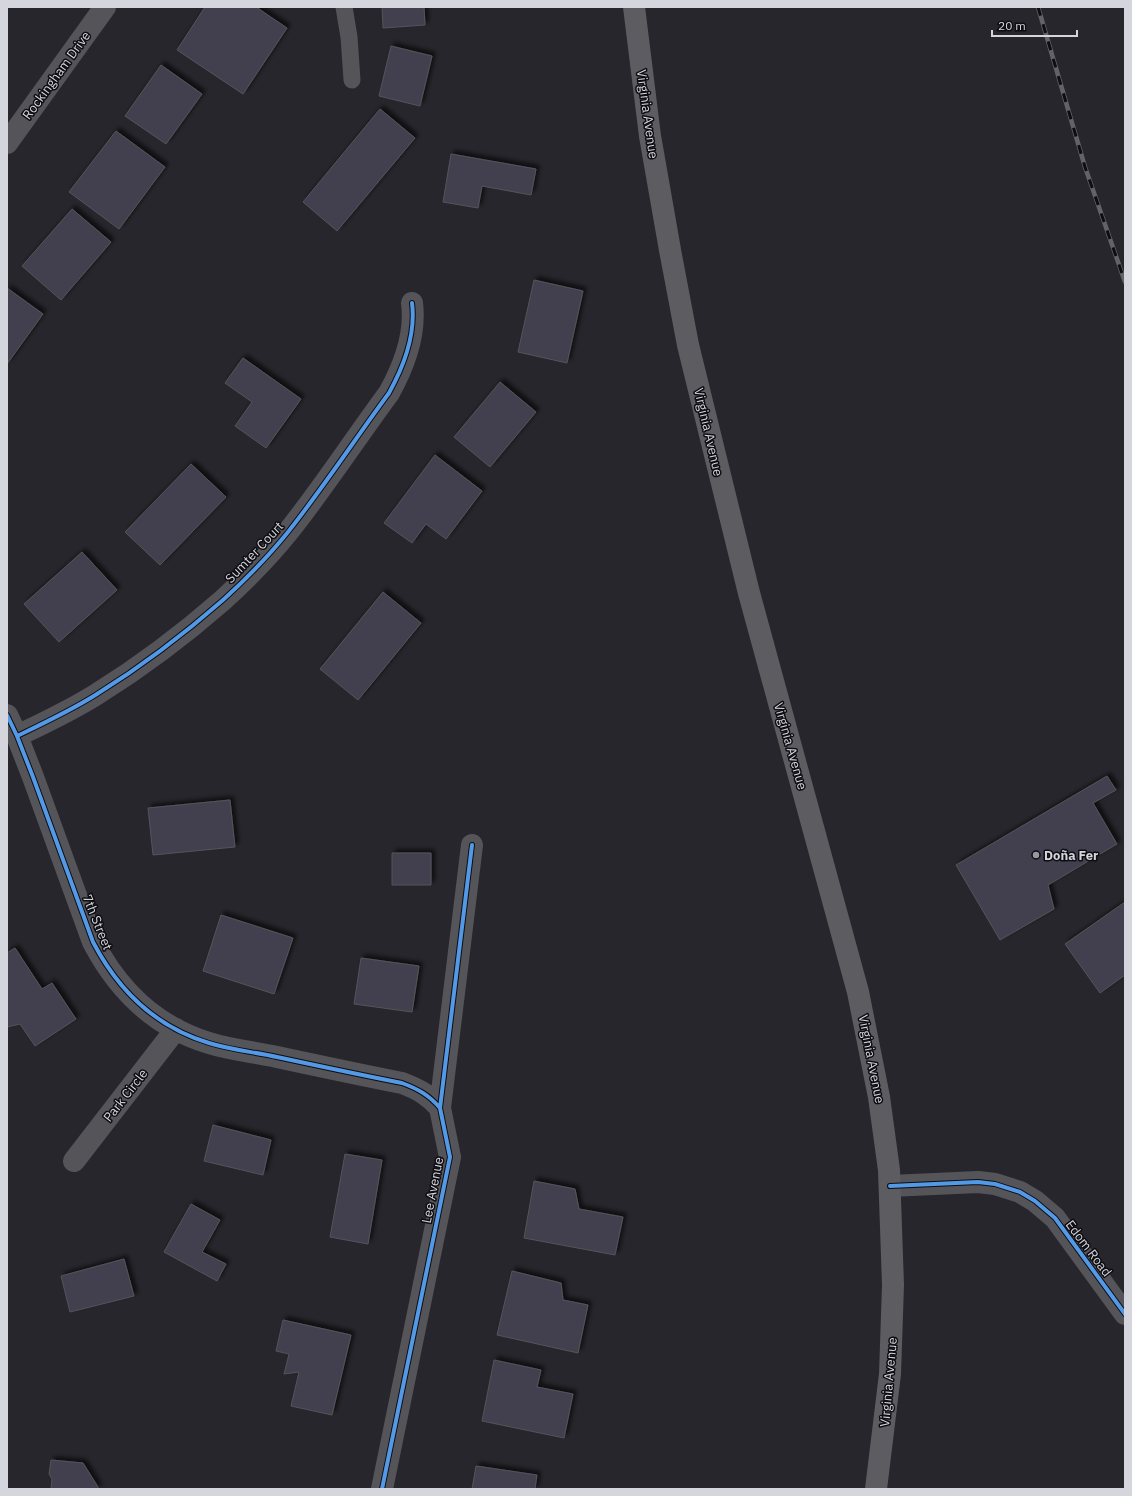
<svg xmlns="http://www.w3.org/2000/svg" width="1132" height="1496" font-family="'IBM Plex Sans',sans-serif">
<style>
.building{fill:#42404f;stroke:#545459;filter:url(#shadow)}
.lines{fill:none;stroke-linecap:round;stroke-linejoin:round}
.service{stroke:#555458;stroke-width:17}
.minor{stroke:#555458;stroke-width:22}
.tertiary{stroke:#555458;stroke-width:22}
.primary{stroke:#5d5d61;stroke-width:22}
.rail-casing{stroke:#636367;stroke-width:4.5}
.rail{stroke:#0d0d12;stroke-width:3;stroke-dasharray:9;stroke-linecap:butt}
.cycleway-casing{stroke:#0d0d12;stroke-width:6}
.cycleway{stroke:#5399e6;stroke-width:4}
.poi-dot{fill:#98989f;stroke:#0d0d12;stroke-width:1.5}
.labels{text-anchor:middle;stroke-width:3;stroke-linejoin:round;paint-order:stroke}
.street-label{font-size:13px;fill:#d5d5dd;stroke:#0d0d12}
.poi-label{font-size:13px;font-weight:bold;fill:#d5d5dd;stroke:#0d0d12;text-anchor:start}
</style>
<defs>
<filter id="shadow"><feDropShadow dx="3.5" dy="-3.5" stdDeviation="2" flood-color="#0009"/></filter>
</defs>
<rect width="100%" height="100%" fill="#26262c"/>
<!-- building -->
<path class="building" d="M 205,7 L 256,7 L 287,28 L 243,94 L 177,50 Z
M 382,7 L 424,7 L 425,25 L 383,28 Z
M 391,46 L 432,56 L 420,106 L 379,96 Z
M 161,65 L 202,94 L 166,144 L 125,116 Z
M 380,109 L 415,138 L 337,231 L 303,202 Z
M 116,131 L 165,167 L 119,229 L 69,192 Z
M 451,154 L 536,169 L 531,195 L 482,186 L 478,208 L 443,202 Z
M 72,209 L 111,242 L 61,300 L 22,266 Z
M 534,280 L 583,291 L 567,363 L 518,352 Z
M 7,288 L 43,314 L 7,364 Z
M 243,358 L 301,399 L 266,448 L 235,426 L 252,402 L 225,383 Z
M 500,382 L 536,412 L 490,467 L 454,437 Z
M 435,455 L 482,491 L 446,539 L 426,524 L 412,543 L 384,523 Z
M 191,464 L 226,497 L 160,565 L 125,532 Z
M 82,552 L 117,590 L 59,642 L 24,604 Z
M 383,592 L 421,623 L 358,700 L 320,669 Z
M 1107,776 L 1116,790 L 1093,803 L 1117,844 L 1048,885 L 1054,909 L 1000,940 L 956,865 Z
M 230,800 L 235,847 L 153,855 L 148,808 Z
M 392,853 L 431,853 L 431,885 L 392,885 Z
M 1125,902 L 1125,975 L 1100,993 L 1065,944 Z
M 221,915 L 293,938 L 274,994 L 203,971 Z
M 15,948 L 42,989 L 52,983 L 76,1019 L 35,1046 L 20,1024 L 7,1027 L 7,953 Z
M 361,958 L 419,966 L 412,1012 L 354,1004 Z
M 213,1125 L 271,1140 L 263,1175 L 204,1161 Z
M 345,1154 L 382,1160 L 368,1244 L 330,1237 Z
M 534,1181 L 575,1189 L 579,1209 L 623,1217 L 615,1255 L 524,1238 Z
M 191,1204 L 220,1220 L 202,1252 L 226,1264 L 217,1281 L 164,1252 Z
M 124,1259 L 134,1296 L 70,1312 L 61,1276 Z
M 512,1271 L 561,1283 L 563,1300 L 588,1305 L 578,1353 L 497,1335 Z
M 283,1320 L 351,1335 L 332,1415 L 291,1406 L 299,1372 L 284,1374 L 289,1354 L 276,1351 Z
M 494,1360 L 541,1370 L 537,1387 L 573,1394 L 564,1438 L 482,1421 Z
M 51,1460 L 83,1463 L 98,1487 L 98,1489 L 51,1489 L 52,1479 L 49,1474 Z
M 476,1466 L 537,1475 L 535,1489 L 472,1489 Z"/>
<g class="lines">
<!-- service -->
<path class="service" d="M 344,7 L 349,37 L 352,80"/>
<!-- minor -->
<path class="minor" d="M 7,143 L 105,7
M 7,715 L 17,736 L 33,777 L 93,942 C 118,990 156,1027 209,1043 C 231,1050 255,1052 277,1057 C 319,1066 361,1075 402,1083 C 418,1089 429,1095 440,1108
M 17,736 C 44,723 72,710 97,694 C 142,666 183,635 223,600 C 246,579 268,557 288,532 C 323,488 355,439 389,393 C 404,366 416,334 412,303
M 74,1161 L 176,1029
M 382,1489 L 450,1157 L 440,1108 L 472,845"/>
<!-- tertiary -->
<path class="tertiary" d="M 890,1186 L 978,1182 L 995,1184 L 1020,1192 L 1035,1201 L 1055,1218 L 1125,1314"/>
<!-- primary -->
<path class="primary" d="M 634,7 L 650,136 L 670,250 L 688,345 L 749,593 L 858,992 L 879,1097 L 889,1170 L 893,1285 L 890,1374 L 876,1489"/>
<!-- rail casing -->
<g class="rail-casing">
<path id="rail" d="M 1038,7 L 1085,167 L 1125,282"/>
</g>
<!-- rail -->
<use href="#rail" class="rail"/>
<!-- cycleway casing -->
<g class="cycleway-casing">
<path id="cycleway" d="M 7,715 L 17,736 L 33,777 L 93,942 C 118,990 156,1027 209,1043 C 231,1050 255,1052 277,1057 C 319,1066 361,1075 402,1083 C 418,1089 429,1095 440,1108
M 17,736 C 44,723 72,710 97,694 C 142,666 183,635 223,600 C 246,579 268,557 288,532 C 323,488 355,439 389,393 C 404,366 416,334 412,303
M 890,1186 L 978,1182 L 995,1184 L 1020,1192 L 1035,1201 L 1055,1218 L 1125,1314
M 382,1489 L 450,1157 L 440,1108 L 472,845"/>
</g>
<!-- cycleway -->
<use href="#cycleway" class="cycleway"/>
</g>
<!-- markers -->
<circle class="poi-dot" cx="1036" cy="855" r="4"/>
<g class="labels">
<!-- street labels -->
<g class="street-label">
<text transform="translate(56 75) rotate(-54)" y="5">Rockingham Drive</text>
<text transform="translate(648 114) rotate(82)" y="5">Virginia Avenue</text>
<text transform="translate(709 432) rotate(77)" y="5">Virginia Avenue</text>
<text transform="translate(254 552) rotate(-47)" y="5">Sumter Court</text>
<text transform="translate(791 746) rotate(74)" y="5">Virginia Avenue</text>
<text transform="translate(98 922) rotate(68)" y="5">7th Street</text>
<text transform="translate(872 1059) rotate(79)" y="5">Virginia Avenue</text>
<text transform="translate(125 1095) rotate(-52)" y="5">Park Circle</text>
<text transform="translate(432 1190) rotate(-79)" y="5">Lee Avenue</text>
<text transform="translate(1089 1248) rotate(53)" y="5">Edom Road</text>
<text transform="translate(888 1382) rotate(-85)" y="5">Virginia Avenue</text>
</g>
<!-- poi labels -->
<g class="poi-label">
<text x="1044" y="860">Doña Fer</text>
</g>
</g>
<!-- border -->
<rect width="1132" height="1496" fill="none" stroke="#d5d5dd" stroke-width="16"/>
<!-- scale -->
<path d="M992 30v6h85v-6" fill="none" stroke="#d5d5dd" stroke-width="2"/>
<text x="998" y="30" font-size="12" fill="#d5d5dd" stroke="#0d0d12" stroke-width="3" paint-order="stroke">20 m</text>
</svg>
